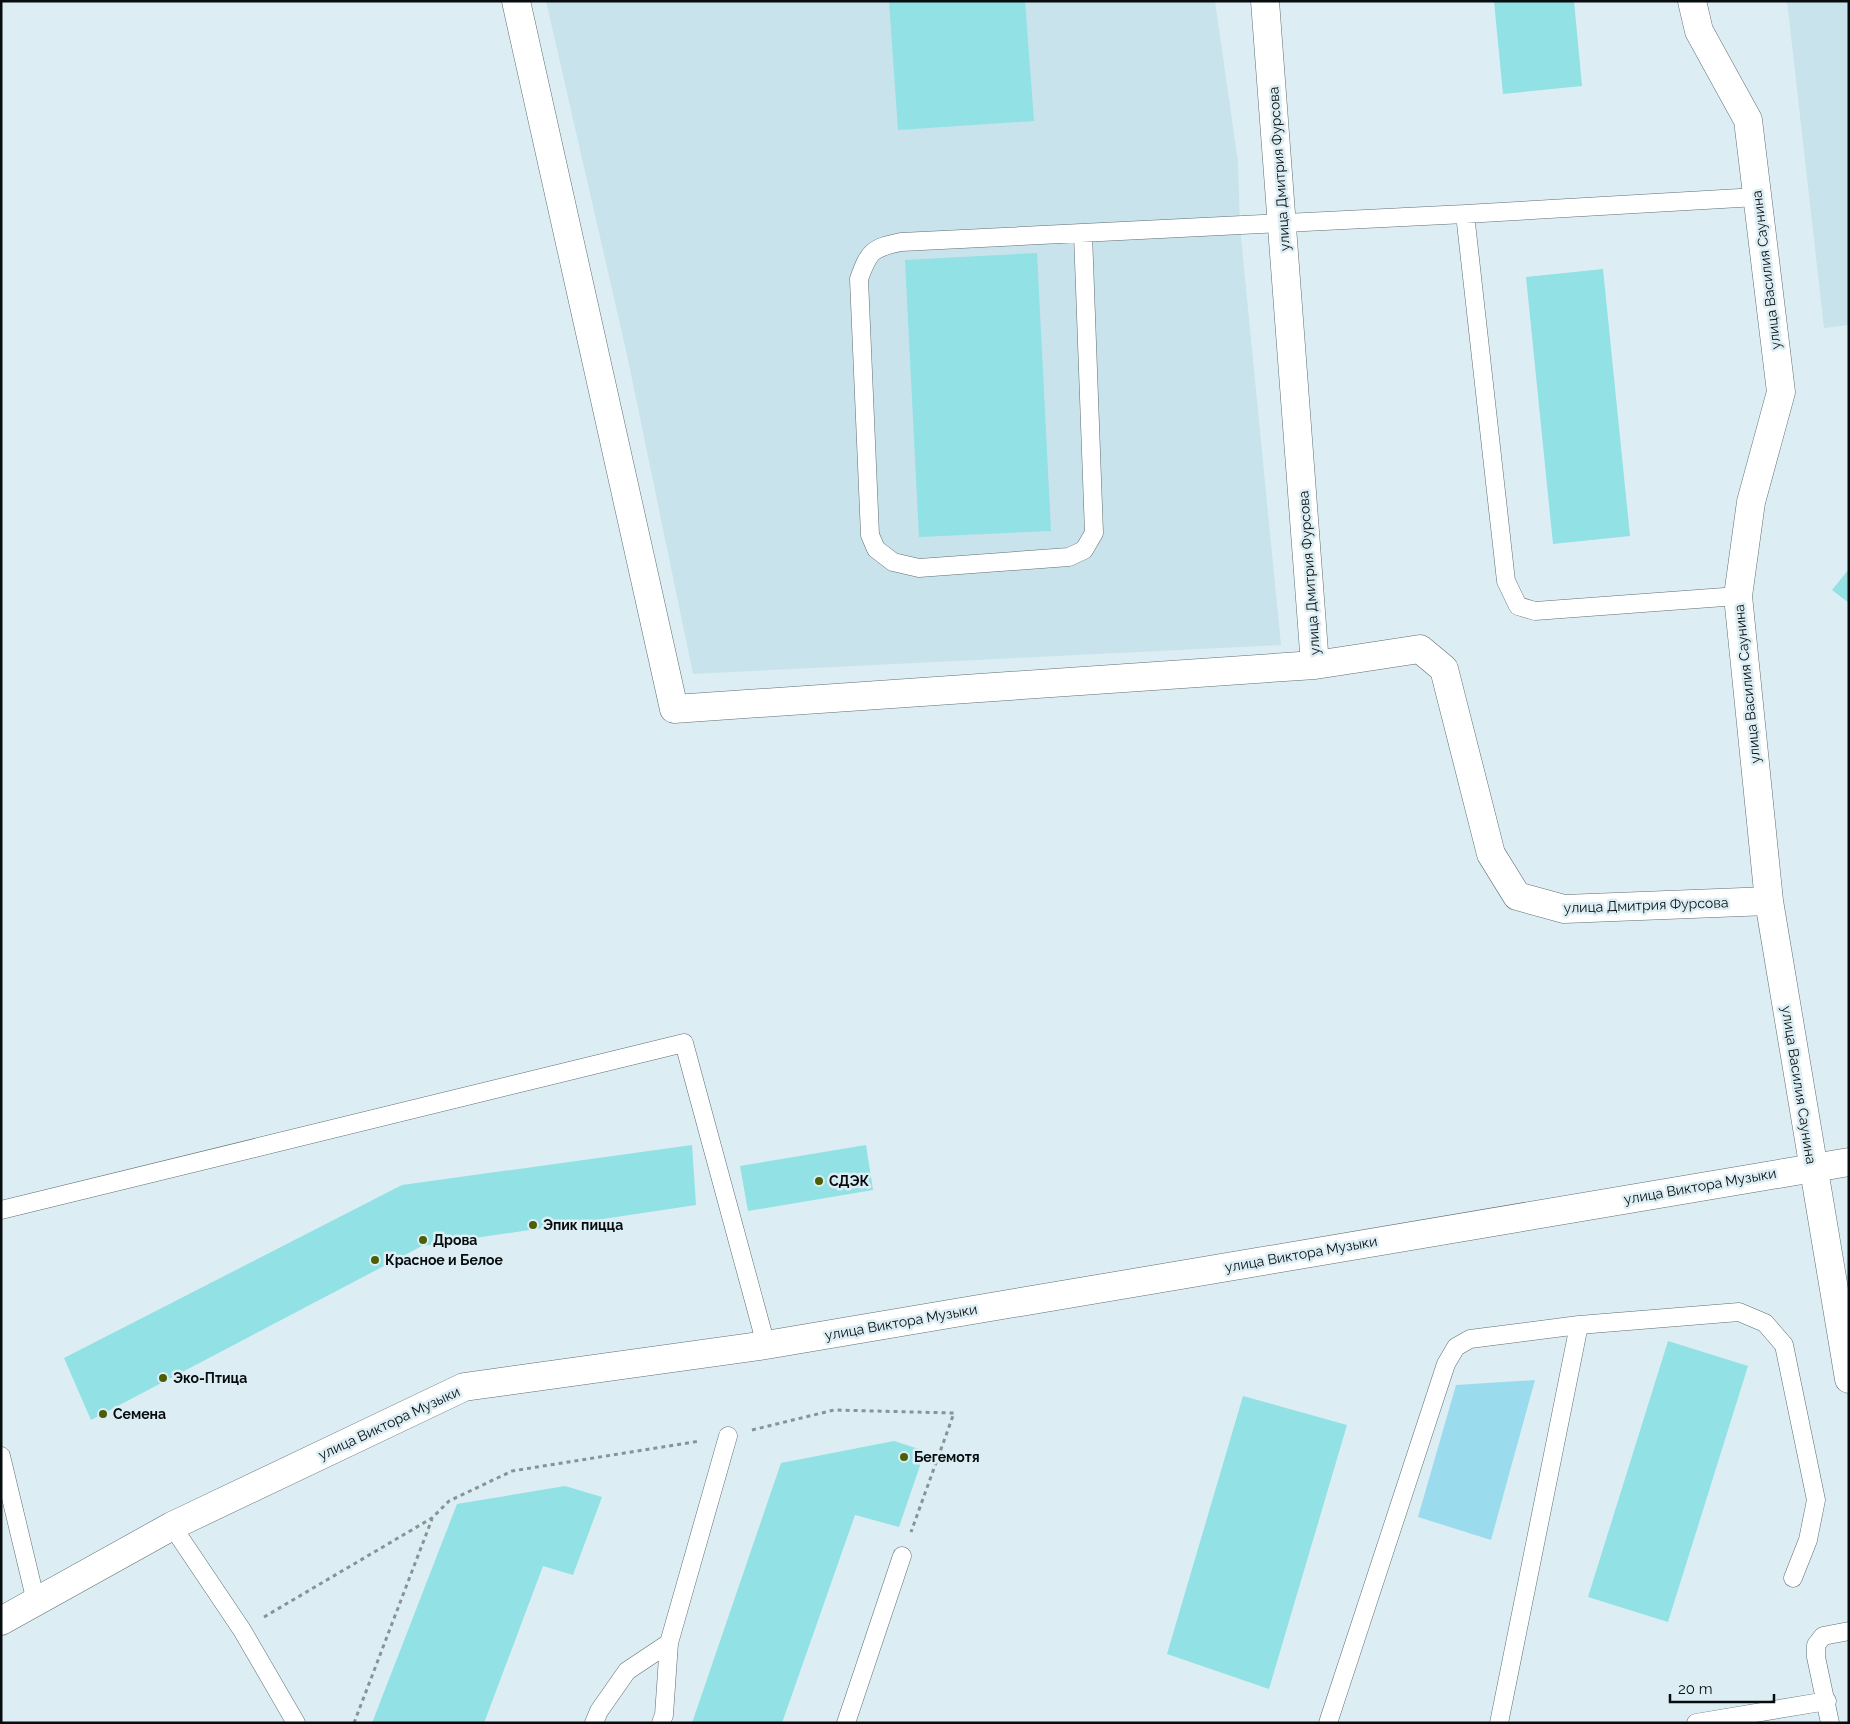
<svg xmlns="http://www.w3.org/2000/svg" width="1850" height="1724" font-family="Raleway,sans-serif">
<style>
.built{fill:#c8e3eb}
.green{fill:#9bdbee}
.building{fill:#91e1e5}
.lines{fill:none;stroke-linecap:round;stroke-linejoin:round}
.lane-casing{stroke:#5e6e73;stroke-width:19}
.street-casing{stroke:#5e6e73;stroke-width:29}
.secondary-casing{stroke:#5e6e73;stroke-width:29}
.path{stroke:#869498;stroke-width:3;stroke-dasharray:4 4;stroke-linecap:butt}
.lane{stroke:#fff;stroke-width:18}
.street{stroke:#fff;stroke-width:28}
.secondary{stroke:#fff;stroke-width:28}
.poi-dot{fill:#4c5f05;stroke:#dceef4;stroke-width:2}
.labels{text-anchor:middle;stroke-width:5;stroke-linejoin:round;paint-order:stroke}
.street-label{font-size:14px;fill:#070d0f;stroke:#dceef4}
.poi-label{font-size:14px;font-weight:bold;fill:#070d0f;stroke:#dceef4;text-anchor:start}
</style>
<rect width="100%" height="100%" fill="#dceef4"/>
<!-- built -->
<path class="built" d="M 546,1 L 1215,1 L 1238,162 L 1240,227 L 1281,645 L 693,674 L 627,355 Z
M 1787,1 L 1849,1 L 1849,325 L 1824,328 Z"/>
<!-- green -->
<path class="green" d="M 1535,1380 L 1491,1540 L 1418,1517 L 1456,1385 Z"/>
<!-- building -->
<path class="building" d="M 889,1 L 1025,1 L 1034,121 L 898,130 Z
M 1494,1 L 1574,1 L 1582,86 L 1503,94 Z
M 1037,253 L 1051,531 L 919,537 L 905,260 Z
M 1603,269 L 1630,536 L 1553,544 L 1526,277 Z
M 1849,569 L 1849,603 L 1832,590 Z
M 692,1145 L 696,1205 L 422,1246 L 91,1420 L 64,1358 L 402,1185 Z
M 866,1145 L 873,1190 L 748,1211 L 740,1166 Z
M 1668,1341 L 1748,1366 L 1668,1622 L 1588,1597 Z
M 1243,1396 L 1347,1425 L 1269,1689 L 1167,1654 Z
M 894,1441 L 925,1451 L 899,1527 L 855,1515 L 782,1723 L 692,1723 L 781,1463 Z
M 565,1486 L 602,1497 L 573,1575 L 543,1566 L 484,1723 L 372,1723 L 457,1504 Z"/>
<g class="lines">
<!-- lane casing -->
<g class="lane-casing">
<path id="lane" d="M 1083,234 L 1094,533 L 1084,550 L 1069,557 L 919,568 L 893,562 L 876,549 L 870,535 L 859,279 C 869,251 872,248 901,242 L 1465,214
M 1738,596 L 1535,611 L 1518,606 L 1506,581 L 1465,214 L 1757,197
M 1,1210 L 684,1043 L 766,1345
M 1,1456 L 36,1602
M 172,1526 L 242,1630 L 296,1723
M 594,1723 L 599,1711 L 627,1671 L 669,1643 L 728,1436
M 661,1723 L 664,1715 L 669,1643
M 846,1723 L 902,1556
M 1328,1723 L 1446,1364 L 1456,1347 L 1470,1339 L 1579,1325 L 1739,1312 L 1765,1323 L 1784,1345 L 1816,1500 L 1808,1540 L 1793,1578
M 1499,1723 L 1579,1325
M 1696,1723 L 1827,1701
M 1830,1723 L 1816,1657 L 1816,1645 L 1823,1636 L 1849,1631"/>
</g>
<!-- street casing -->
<g class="street-casing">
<path id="street" d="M 516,1 L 674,709 L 1315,665
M 1265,1 L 1315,665 L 1420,649 L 1444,669 L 1491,854 L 1517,896 L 1564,909 L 1769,901
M 1692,1 L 1699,31 L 1748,120 L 1781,392 L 1751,502 L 1738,596 L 1769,901 L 1849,1379"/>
</g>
<!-- secondary casing -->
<g class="secondary-casing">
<path id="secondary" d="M 1,1621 L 172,1526 L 464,1387 L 766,1345 L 1849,1162"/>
</g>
<!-- path -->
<path class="path" d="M 752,1430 L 834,1410 L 954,1413 L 911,1532
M 264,1617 L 432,1518 L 449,1501 L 512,1471 L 700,1441
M 354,1723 L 432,1519"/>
<!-- lane -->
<use href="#lane" class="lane"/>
<!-- street -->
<use href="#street" class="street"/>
<!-- secondary -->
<use href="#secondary" class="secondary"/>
</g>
<!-- markers -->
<g class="poi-dot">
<circle cx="819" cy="1181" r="5"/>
<circle cx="533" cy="1225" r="5"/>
<circle cx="423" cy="1240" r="5"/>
<circle cx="375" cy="1260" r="5"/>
<circle cx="163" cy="1378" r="5"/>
<circle cx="103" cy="1414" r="5"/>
<circle cx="904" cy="1457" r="5"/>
</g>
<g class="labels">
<!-- street labels -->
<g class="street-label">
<text transform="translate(1279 169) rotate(-94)" y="5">улица Дмитрия Фурсова</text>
<text transform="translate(1766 270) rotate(-97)" y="5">улица Василия Саунина</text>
<text transform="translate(1309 573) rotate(-94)" y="5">улица Дмитрия Фурсова</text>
<text transform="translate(1747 684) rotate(-96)" y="5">улица Василия Саунина</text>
<text transform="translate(1646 905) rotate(-2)" y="5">улица Дмитрия Фурсова</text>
<text transform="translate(1799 1085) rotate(81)" y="5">улица Василия Саунина</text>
<text transform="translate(1700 1186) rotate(-10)" y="5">улица Виктора Музыки</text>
<text transform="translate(1301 1254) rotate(-10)" y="5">улица Виктора Музыки</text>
<text transform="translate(901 1322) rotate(-10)" y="5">улица Виктора Музыки</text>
<text transform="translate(389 1423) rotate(-25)" y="5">улица Виктора Музыки</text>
</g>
<!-- poi labels -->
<g class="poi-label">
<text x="829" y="1186">СДЭК</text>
<text x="543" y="1230">Эпик пицца</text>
<text x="433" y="1245">Дрова</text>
<text x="385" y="1265">Красное и Белое</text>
<text x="173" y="1383">Эко-Птица</text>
<text x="113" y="1419">Семена</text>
<text x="914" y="1462">Бегемотя</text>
</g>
</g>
<!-- border -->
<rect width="1850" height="1724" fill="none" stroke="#070d0f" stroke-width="5"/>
<!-- scale -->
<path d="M1670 1694v8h104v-8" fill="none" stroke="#070d0f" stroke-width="2.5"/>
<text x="1678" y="1694" font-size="15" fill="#070d0f" stroke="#dceef4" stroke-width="4" paint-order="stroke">20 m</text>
</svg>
